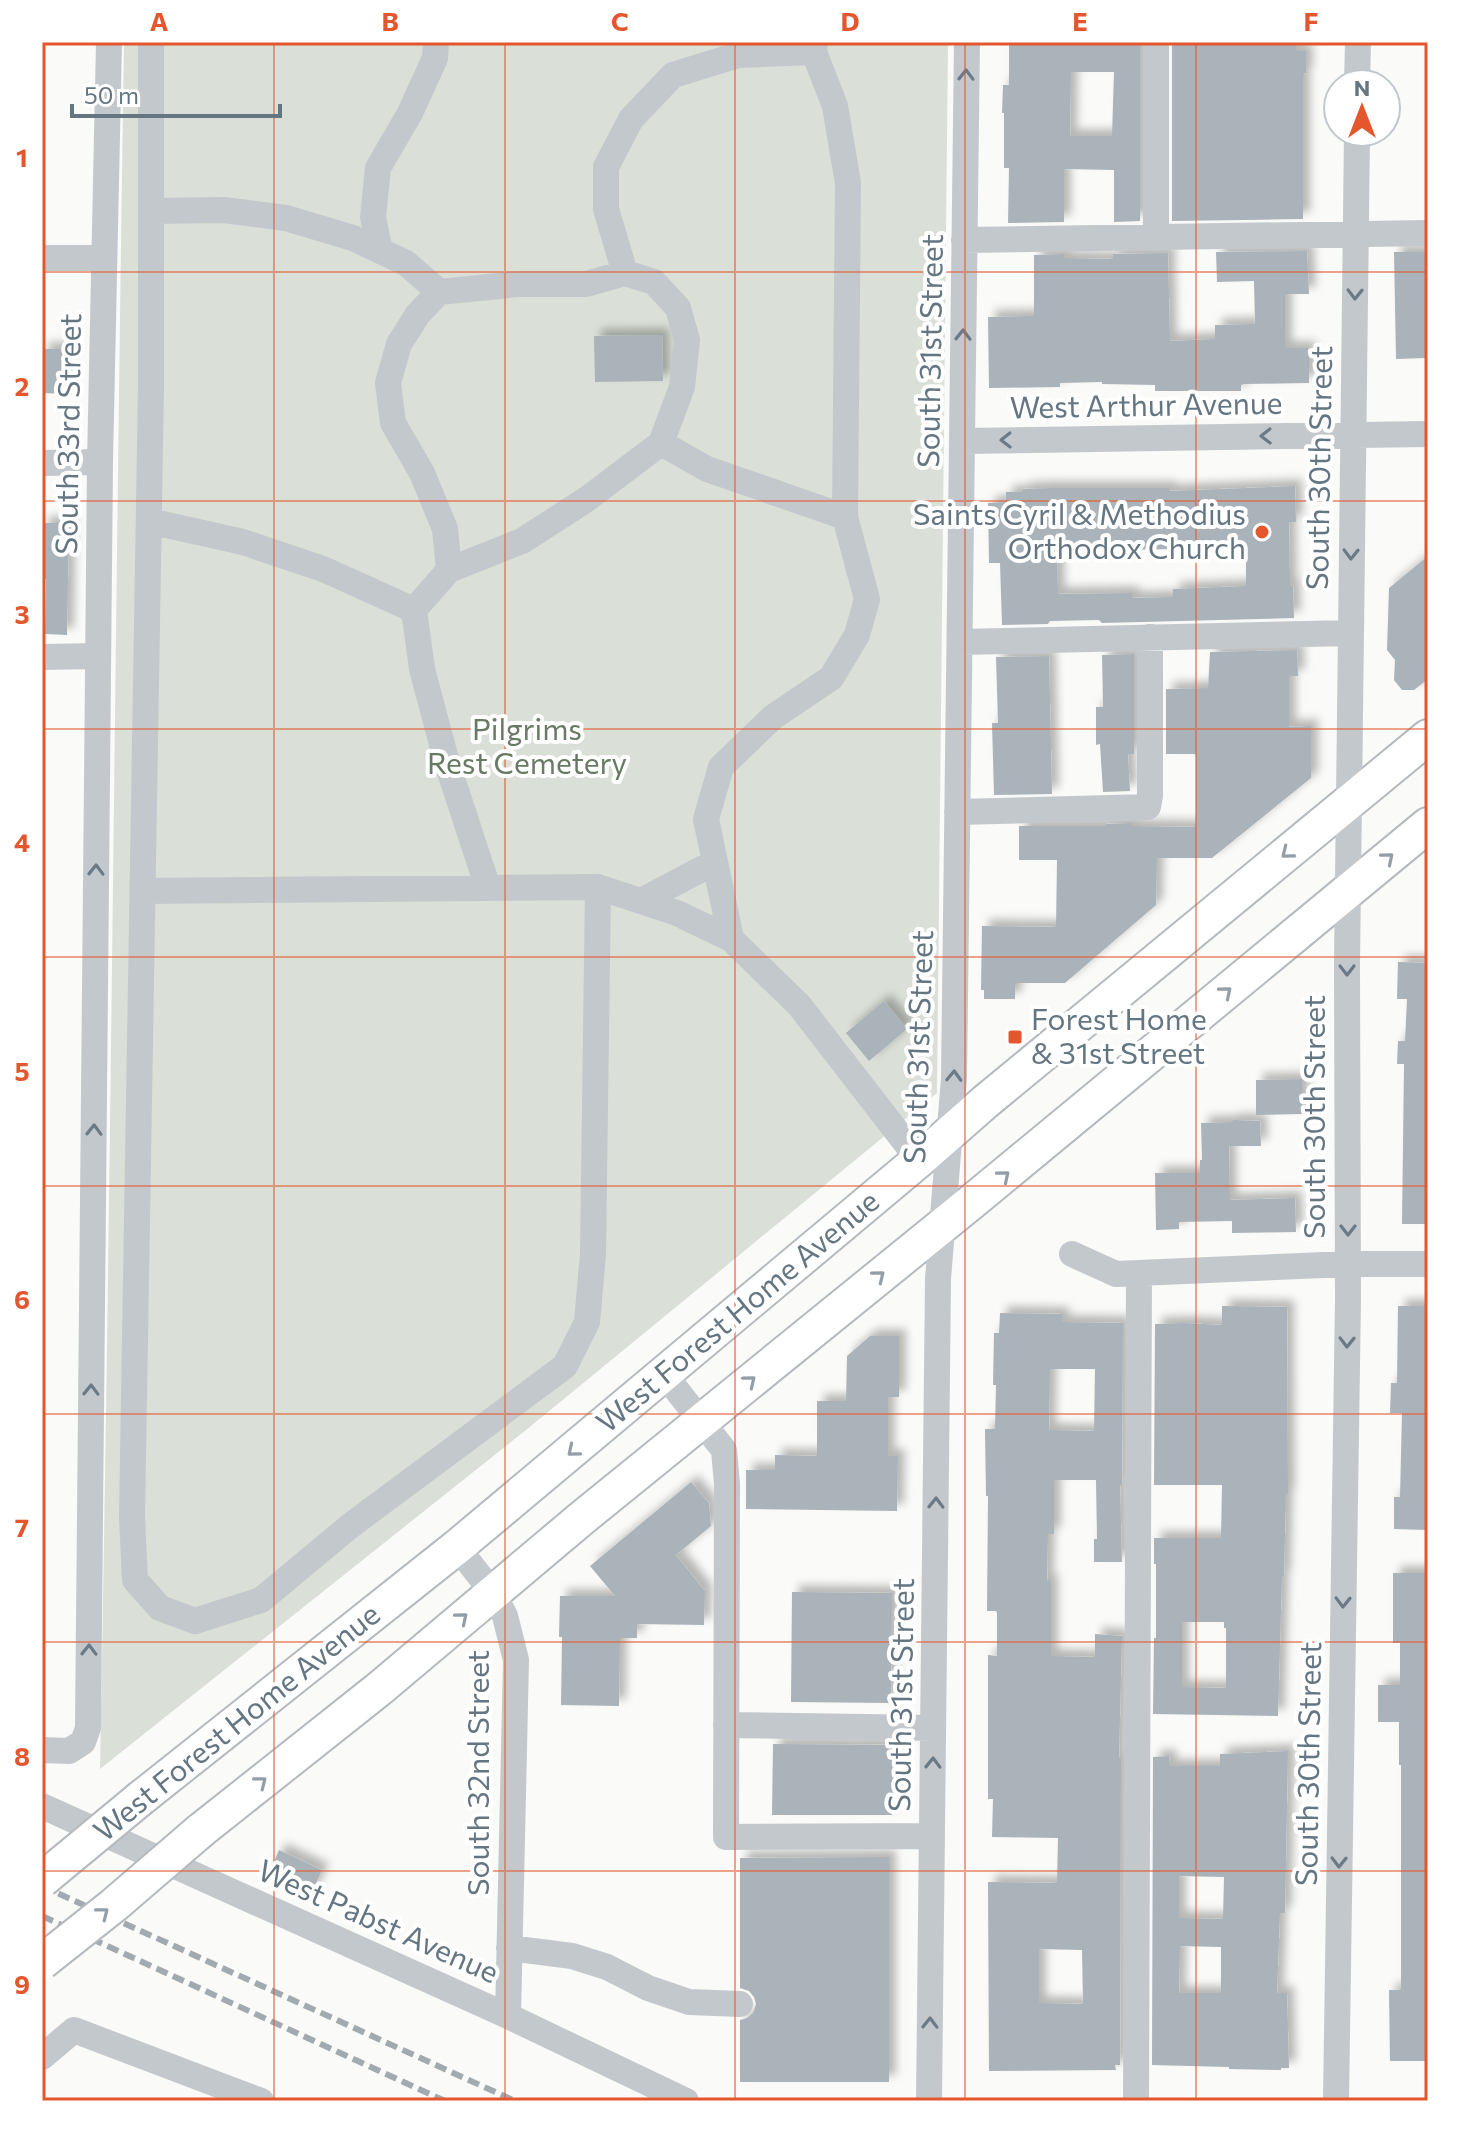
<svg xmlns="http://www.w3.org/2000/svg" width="1470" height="2143" font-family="Commissioner,sans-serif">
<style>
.green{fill:#dadfd7}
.building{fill:#aab3b9;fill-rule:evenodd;filter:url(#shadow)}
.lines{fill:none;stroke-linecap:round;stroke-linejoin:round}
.major-casing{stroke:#b5babe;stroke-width:38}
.minor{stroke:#c3c8cc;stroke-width:26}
.major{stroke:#fff;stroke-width:34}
.rail{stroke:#a2aab0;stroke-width:6;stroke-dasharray:12 6;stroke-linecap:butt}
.major-bridge-casing{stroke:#b5babe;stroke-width:38;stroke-linecap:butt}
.major-bridge{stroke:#fff;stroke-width:34}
.oneway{stroke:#6a7a87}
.oneway2{stroke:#939fa8}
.grid{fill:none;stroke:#e4572e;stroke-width:2;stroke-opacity:0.55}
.poi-dot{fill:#e4572e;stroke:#fff;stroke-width:3}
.labels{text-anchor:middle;stroke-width:8;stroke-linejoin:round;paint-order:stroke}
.street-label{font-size:30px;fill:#657683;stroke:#fff}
.poi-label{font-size:30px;fill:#657683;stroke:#fff;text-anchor:end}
.park-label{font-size:30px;fill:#687a64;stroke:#fff}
.neatline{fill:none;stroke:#e4572e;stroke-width:3}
.grid-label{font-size:26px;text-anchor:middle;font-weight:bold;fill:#e4572e}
</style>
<defs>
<filter id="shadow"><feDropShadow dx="7" dy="-7" stdDeviation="4" flood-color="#0004"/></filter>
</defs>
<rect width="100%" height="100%" fill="#fafaf8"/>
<!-- green -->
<path class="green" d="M 124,42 L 948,42 L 937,1093 L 526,1430 L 100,1769 C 111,1194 115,618 124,42 Z"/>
<!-- building -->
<path class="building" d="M 1009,42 L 1140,42 L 1140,221 L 1114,222 L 1114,170 L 1064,169 L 1064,222 L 1008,223 L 1009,168 L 1004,168 L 1004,113 L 1002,113 L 1003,85 L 1009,85 ZM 1071,72 L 1114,72 L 1112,136 L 1070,136 Z
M 1172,42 L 1296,42 L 1296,51 L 1306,51 L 1306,73 L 1303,74 L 1303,219 L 1172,221 Z
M 1307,251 L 1309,294 L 1285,294 L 1285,348 L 1309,348 L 1309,383 L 1244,384 L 1241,385 L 1241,391 L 1155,391 L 1155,385 L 1102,384 L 1102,382 L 1060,383 L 1060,387 L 989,388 L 988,317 L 1034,316 L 1034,255 L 1064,254 L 1064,258 L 1113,259 L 1113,254 L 1168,253 L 1170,341 L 1215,339 L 1215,325 L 1255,324 L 1254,281 L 1217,282 L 1216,252 Z
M 1394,252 L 1427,252 L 1426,358 L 1396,359 Z
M 662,335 L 663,381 L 595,382 L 594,336 Z
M 42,349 L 66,349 L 66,394 L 42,393 Z
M 1295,486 L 1296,522 L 1289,522 L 1290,586 L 1293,586 L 1294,618 L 1102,623 L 1099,620 L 1050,621 L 1048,624 L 1002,625 L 1000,563 L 989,563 L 988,503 L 1006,502 L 1006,492 L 1023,492 L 1023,489 L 1051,488 L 1169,488 L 1169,491 ZM 1204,543 L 1246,543 L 1246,586 L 1173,589 L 1173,597 L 1132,598 L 1132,593 L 1058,594 L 1057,549 L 1112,547 L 1112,550 L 1183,549 L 1183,544 Z
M 42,523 L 69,523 L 67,635 L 45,634 L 46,579 L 42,579 Z
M 1428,556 L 1428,679 L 1414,690 L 1402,690 L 1394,680 L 1395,660 L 1387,650 L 1389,588 Z
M 1297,650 L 1298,676 L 1289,676 L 1289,727 L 1311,726 L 1311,778 L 1212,858 L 1157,858 L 1156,905 L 1065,983 L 1015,983 L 1015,999 L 984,999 L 984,990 L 981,990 L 982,926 L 1056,927 L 1057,860 L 1019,860 L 1019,826 L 1106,826 L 1106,824 L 1132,823 L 1132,826 L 1196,827 L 1196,754 L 1166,754 L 1166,689 L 1208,688 L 1210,652 Z
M 1134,654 L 1134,754 L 1128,754 L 1130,791 L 1103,792 L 1100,744 L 1096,745 L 1096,707 L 1103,707 L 1102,655 Z
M 1049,656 L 1052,794 L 994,795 L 992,723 L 998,723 L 996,657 Z
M 1398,962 L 1428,963 L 1428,1224 L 1402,1224 L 1404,1064 L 1397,1064 L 1398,1041 L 1405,1041 L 1407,999 L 1397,999 Z
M 884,1001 L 907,1029 L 869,1061 L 846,1033 Z
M 1302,1079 L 1302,1114 L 1256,1115 L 1256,1080 Z
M 1233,1120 L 1260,1121 L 1261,1146 L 1229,1146 L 1230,1200 L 1295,1198 L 1296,1232 L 1232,1233 L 1232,1221 L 1179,1222 L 1179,1229 L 1156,1230 L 1155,1173 L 1200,1173 L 1200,1160 L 1202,1160 L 1201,1123 L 1233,1122 Z
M 1222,1306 L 1287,1307 L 1288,1494 L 1286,1494 L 1284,1576 L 1282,1576 L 1278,1716 L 1153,1714 L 1154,1638 L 1156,1638 L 1156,1564 L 1154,1564 L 1154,1538 L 1221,1538 L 1222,1485 L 1154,1485 L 1155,1324 L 1184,1323 L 1222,1325 ZM 1182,1622 L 1224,1622 L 1224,1628 L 1226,1628 L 1226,1688 L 1182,1687 Z
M 1398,1306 L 1428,1306 L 1428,1530 L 1394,1529 L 1394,1497 L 1400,1497 L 1402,1413 L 1390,1413 L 1391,1383 L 1397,1383 Z
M 1000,1313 L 1062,1314 L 1062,1322 L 1123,1323 L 1122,1485 L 1120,1485 L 1122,1562 L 1094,1562 L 1094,1539 L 1097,1539 L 1096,1480 L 1054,1480 L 1054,1534 L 1048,1534 L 1047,1581 L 1051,1581 L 1051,1656 L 1095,1657 L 1095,1634 L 1122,1636 L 1119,1758 L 1121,1758 L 1120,2065 L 1115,2065 L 1116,2070 L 989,2071 L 988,1882 L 1057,1883 L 1058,1838 L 992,1837 L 993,1799 L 988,1799 L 988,1655 L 997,1656 L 997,1613 L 996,1611 L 987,1611 L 988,1496 L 986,1496 L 985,1429 L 995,1429 L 996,1385 L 993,1385 L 994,1333 L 999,1333 ZM 1050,1369 L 1095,1369 L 1094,1431 L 1049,1430 ZM 1039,1949 L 1082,1950 L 1083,2004 L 1039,2003 Z
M 870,1336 L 899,1336 L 899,1397 L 888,1397 L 888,1456 L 898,1456 L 897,1511 L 746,1509 L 746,1470 L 775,1470 L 775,1455 L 817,1456 L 817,1401 L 846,1401 L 847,1356 Z
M 691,1482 L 709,1503 L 711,1526 L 676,1555 L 705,1591 L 704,1625 L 637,1624 L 637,1638 L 620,1638 L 619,1706 L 561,1705 L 562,1637 L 559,1637 L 560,1596 L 615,1596 L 590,1566 Z
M 1393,1573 L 1428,1573 L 1428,2061 L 1390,2061 L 1389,1990 L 1401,1990 L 1401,1765 L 1399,1765 L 1399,1722 L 1378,1722 L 1378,1685 L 1400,1685 L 1400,1643 L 1393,1643 Z
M 792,1592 L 892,1593 L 891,1703 L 791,1702 Z
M 773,1744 L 893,1745 L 892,1815 L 772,1815 Z
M 1288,1751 L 1285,1913 L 1280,1913 L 1277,1993 L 1287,1993 L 1289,2068 L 1281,2068 L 1281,2070 L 1229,2069 L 1229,2067 L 1152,2065 L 1153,1757 L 1169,1756 L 1170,1766 L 1220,1766 L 1220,1754 ZM 1179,1876 L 1224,1877 L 1223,1919 L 1179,1918 ZM 1180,1946 L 1221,1947 L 1221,1993 L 1179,1993 Z
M 279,1850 L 322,1870 L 311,1894 L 268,1875 Z
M 889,1857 L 889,2082 L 740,2082 L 740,2020 L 747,2018 L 753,2013 L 756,2004 L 754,1997 L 749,1991 L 740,1988 L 740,1858 Z"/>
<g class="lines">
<!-- major casing -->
<g class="major-casing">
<path id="major" d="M 141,1798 L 457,1547 L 919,1160 L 985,1102 L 1428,737
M 200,1831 L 379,1689 L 582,1518 L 974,1200 L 1428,825"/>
</g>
<!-- minor -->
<path class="minor" d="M 151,42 L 151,386 L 132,1517 L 135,1580 L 160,1608 L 195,1621 L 261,1600 L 350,1526 L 565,1366 L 587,1322 L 593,1254 L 598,887
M 815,42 L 814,52 L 835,106 L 848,183 L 845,517 L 867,599 L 857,635 L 831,678 L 773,717 L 721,767 L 706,819 L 731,939 L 799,1005 L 919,1160
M 1156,42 L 1156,237
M 1357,84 L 1358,42
M 151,211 L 224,210 L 286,218 L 353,238 L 406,263 L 439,292 L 418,314 L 399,344 L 388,383 L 393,423 L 422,473 L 445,529 L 449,570 L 414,610
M 964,240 L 1428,233
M 380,251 L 373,217 L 378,168 L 410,113 L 435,58 L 436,42
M 42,258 L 104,258
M 625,273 L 606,209 L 606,167 L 631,119 L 673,75 L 738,55 L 814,52
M 439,292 L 518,284 L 586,284 L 625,273 L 654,282 L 678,308 L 687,340 L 682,387 L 661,443 L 587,499 L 522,541 L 449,570
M 962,441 L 1428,434
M 661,443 L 707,469 L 845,517
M 42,463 L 100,462
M 149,521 L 243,542 L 323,569 L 414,610 L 422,669 L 447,763 L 488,888
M 960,642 L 1350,633
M 42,657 L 98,656
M 957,812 L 1148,807 L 1150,796 L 1150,637
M 143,891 L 598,887 L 677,913 L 731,939
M 641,901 L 715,862
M 1072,1254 L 1116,1274 L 1348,1264 L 1428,1264
M 664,1374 L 724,1450 L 727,1484 L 726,1837 L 932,1836
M 457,1547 L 493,1593 L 505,1616 L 516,1660 L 508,2016
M 726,1725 L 933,1728
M 42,1750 L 69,1751 L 83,1742 L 88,1728 L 100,462 L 109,42
M 42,1806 L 508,2016 L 686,2101
M 509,1948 L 572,1956 L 607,1967 L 648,1988 L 689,2002 L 740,2004
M 42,2057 L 74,2030 L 261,2101
M 929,2101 L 938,1279 L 954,1078 L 967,42
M 1136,2101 L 1139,1274
M 1336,2101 L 1348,1299 L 1347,965 L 1357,132"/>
<!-- major -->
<use href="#major" class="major"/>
<!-- rail -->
<path class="rail" d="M 42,1886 L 515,2101
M 42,1916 L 445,2101"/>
<!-- major-bridge casing -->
<g class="major-bridge-casing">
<path id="major-bridge" d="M 42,1880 L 141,1798
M 42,1962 L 114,1905 L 200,1831"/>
</g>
<!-- major-bridge -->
<use href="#major-bridge" class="major-bridge"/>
</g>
<!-- one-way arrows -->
<defs><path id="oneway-chevron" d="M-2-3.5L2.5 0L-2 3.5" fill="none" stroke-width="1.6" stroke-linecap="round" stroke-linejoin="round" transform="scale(2)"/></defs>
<g class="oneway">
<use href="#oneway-chevron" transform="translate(966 75) rotate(-89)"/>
<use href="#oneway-chevron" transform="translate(1355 294) rotate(91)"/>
<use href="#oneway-chevron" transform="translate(963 335) rotate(-89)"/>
<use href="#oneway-chevron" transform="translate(1266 436) rotate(179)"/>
<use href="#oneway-chevron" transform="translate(1006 440) rotate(179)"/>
<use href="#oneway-chevron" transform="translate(1351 554) rotate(91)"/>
<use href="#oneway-chevron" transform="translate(96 870) rotate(-89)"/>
<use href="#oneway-chevron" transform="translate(1347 970) rotate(90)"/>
<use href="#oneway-chevron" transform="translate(954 1076) rotate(-88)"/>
<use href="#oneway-chevron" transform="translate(94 1130) rotate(-89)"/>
<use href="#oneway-chevron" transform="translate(1348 1230) rotate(90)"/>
<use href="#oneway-chevron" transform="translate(1347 1342) rotate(91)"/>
<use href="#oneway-chevron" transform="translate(91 1390) rotate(-89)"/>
<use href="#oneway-chevron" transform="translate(936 1503) rotate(-89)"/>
<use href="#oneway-chevron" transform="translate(1343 1602) rotate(91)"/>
<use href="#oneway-chevron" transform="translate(89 1650) rotate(-89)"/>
<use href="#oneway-chevron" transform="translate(933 1763) rotate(-89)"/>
<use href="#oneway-chevron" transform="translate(1339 1862) rotate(91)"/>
<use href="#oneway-chevron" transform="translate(930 2023) rotate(-89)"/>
</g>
<g class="oneway2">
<use href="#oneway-chevron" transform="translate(1287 853) rotate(141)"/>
<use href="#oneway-chevron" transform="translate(1388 858) rotate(-40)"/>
<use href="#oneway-chevron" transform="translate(1226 992) rotate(-40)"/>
<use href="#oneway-chevron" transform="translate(1004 1176) rotate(-40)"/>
<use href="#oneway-chevron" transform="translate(879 1276) rotate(-39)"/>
<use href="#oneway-chevron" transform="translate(750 1381) rotate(-39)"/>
<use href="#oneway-chevron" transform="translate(573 1451) rotate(140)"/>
<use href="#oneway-chevron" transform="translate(462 1618) rotate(-40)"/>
<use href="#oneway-chevron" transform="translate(261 1782) rotate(-38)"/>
<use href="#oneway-chevron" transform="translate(103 1913) rotate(-38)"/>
</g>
<!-- grid -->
<path class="grid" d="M 274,42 L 274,2101M 505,42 L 505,2101M 735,42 L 735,2101M 965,42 L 965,2101M 1196,42 L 1196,2101M 42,272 L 1428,272M 42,501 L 1428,501M 42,729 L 1428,729M 42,957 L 1428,957M 42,1186 L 1428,1186M 42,1414 L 1428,1414M 42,1642 L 1428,1642M 42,1871 L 1428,1871"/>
<!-- markers -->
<g class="poi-dot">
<circle cx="1262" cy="532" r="8"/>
<rect x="1007" y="1029" width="16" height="16" rx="4"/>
</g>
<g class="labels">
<!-- street labels -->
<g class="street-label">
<text transform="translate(931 351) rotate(-89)" y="10">South 31st Street</text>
<text transform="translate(1146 406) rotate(-1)" y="10">West Arthur Avenue</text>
<text transform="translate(69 434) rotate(-89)" y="10">South 33rd Street</text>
<text transform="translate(1320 468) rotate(-89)" y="10">South 30th Street</text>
<text transform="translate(919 1047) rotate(-88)" y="10">South 31st Street</text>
<text transform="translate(1315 1117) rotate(-90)" y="10">South 30th Street</text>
<text transform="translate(738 1312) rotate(-40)" y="10">West Forest Home Avenue</text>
<text transform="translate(902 1695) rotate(-89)" y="10">South 31st Street</text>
<text transform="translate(237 1723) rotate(-39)" y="10">West Forest Home Avenue</text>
<text transform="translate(1309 1764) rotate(-89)" y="10">South 30th Street</text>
<text transform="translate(479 1773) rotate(-90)" y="10">South 32nd Street</text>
<text transform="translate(378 1922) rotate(24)" y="10">West Pabst Avenue</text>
</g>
<!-- poi labels -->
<g class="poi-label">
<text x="1246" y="525">Saints Cyril &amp; Methodius<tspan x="1246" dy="34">Orthodox Church</tspan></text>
<text x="1031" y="1030" text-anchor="start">Forest Home<tspan x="1031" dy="34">&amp; 31st Street</tspan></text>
</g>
<!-- park labels -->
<g class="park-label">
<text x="527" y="740">Pilgrims<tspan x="527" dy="34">Rest Cemetery</tspan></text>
</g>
</g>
<!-- border -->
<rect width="1470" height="2143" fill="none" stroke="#ffffff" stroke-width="88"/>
<!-- north arrow -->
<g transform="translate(1362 108)"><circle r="38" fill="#ffffff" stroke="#c1c8cd" stroke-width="2"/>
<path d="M0-6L14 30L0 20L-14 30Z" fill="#e4572e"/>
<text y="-12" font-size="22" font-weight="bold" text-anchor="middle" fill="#657683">N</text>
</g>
<!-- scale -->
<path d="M72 104v12h208v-12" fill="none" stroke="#657683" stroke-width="4"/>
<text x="84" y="104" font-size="24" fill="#657683" stroke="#ffffff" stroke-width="6" paint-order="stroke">50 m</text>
<rect x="44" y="44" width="1382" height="2055" class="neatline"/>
<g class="grid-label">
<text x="159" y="31">A</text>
<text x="390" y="31">B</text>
<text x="620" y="31">C</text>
<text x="850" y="31">D</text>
<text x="1080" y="31">E</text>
<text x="1311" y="31">F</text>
<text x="22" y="167">1</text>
<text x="22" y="396">2</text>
<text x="22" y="624">3</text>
<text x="22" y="852">4</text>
<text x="22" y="1081">5</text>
<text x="22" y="1309">6</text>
<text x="22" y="1537">7</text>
<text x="22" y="1766">8</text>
<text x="22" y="1994">9</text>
</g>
</svg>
